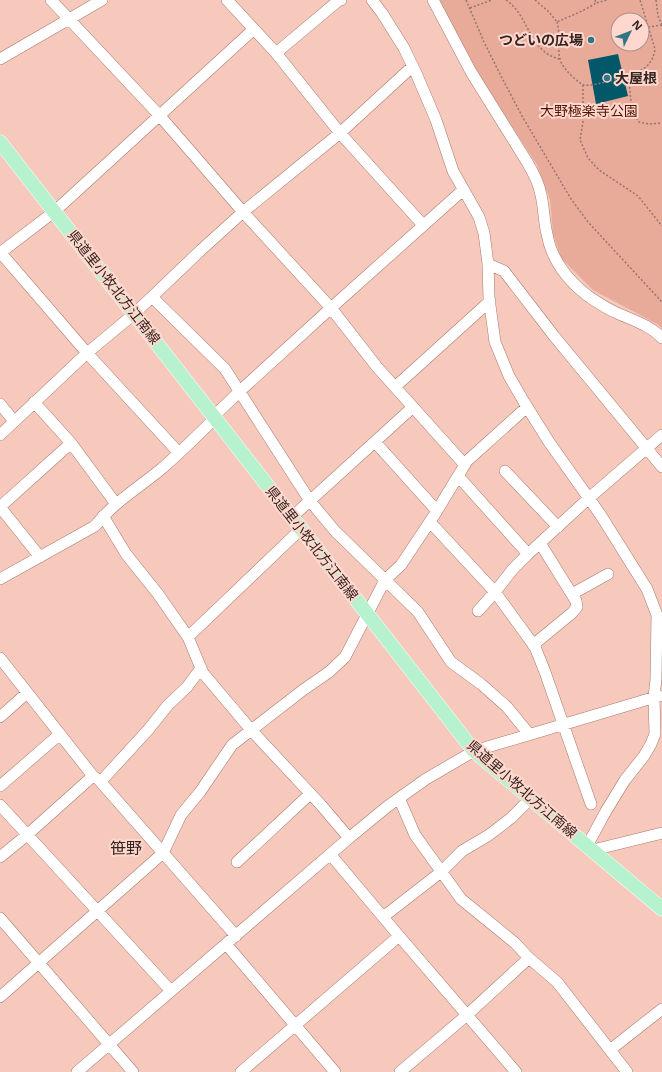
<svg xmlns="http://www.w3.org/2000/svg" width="662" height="1072" font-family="'Open Sans','Noto Sans JP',sans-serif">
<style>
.green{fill:#e8aa99;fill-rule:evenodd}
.building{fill:#025868}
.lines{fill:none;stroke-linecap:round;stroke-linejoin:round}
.minor-casing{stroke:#a57b6f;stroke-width:12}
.major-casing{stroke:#fff;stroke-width:15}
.path{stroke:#96766e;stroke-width:1.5;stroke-dasharray:2 2;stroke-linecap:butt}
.minor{stroke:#fff;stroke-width:11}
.major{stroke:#b6f2ce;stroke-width:14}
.poi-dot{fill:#327686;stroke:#fed8ce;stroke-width:1.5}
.labels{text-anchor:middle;stroke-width:4;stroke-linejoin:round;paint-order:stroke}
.poi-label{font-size:14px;font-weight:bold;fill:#34231e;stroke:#fed8ce;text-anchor:end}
.park-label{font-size:14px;fill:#561504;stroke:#fed8ce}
.street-label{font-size:14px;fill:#34231e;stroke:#fed8ce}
.quarter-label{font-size:16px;fill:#34231e;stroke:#fed8ce}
</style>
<rect width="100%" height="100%" fill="#f7c8bc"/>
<!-- green -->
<path class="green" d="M 439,0 L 662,0 L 662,329 L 659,325 L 593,290 L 561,258 L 553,233 L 550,200 L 537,165 L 479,75 ZM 618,20 L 642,20 L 642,44 L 618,44 Z"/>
<!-- building -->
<path class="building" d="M 618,54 L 628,96 L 596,104 L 588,60 Z"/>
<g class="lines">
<!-- minor casing -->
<g class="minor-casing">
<path id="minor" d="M 51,0 L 160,116 L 243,212 L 331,308 L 377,367 L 465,465
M 227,0 L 276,53 L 340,133 L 423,225
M 372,0 L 382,13 L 404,48 L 416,73 L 436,120 L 453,171 L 479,217 L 484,233 L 488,264 L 489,298 L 495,342 L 509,376 L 524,402 L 549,442 L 600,514 L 647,589 L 657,615 L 656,679 L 654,697 L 655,734 L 651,744 L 644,756 L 625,780 L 606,811 L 587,846
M 433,0 L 471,72 L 527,162 C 533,172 539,183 541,195 C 544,208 544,222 547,234 C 551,259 568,281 588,296 C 597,302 607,309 617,313 C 632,320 650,325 662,338
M 276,53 L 338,1 L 341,0
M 0,59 L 102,0
M 0,252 L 87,353 L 179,453
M 0,253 L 55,211 L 254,29
M 488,264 L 504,271 L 554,336 L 662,467
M 152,297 L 225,369 L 310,501 L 335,531 L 418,612 L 451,662 L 481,684 L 507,707 L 529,734
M 395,387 L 490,301
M 34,402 L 71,443 L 116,504
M 0,404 L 14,421
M 213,417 L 240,391 L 331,308 L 463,190
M 0,435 L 87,353 L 134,314 L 201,250 L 243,212 L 340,133 L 413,66
M 375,442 L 437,511
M 505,471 L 558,527
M 458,476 L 528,554
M 0,507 L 71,443
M 0,507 L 40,557
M 103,516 L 126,554 L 158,594 L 188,637 L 203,673 L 252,731 L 321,805 L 349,838
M 292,517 L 413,407
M 430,522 L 495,592 L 535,647 L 545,672 L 591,804
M 0,579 L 95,526 C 113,503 138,488 160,470 C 179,454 197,436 214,419
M 572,594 L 608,574
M 478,611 L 495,592 L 513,569 L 528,554 L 589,498 L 662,435
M 188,637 L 301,529
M 533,645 L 572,613 L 577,607 L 576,601 L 540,543
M 0,658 L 93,776 L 99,780 L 104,778 L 148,730 L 168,705 L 187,687 L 201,668
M 0,717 L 27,693
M 99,780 L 236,936
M 0,786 L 60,734
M 399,798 L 415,835 L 461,899 L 515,943 L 529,958 L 557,982 L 627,1072
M 0,805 L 171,991
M 593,850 L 662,833
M 330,854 L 399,936 L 516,1072
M 0,857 L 27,835 L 93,776
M 237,862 L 310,794
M 383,917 L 441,872 L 462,851 L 489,835 L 511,818 L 531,798
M 0,918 L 133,1072
M 226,944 L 335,1072
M 0,997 L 163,853 L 181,815 L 200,792 L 232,745 L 303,690 L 329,672 L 345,657 L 385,580 L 401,565 L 435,514 L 467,461 L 527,407
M 610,1050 L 662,1009
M 77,1072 L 349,838 L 388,806 L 426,779 L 474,751 L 659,696
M 241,1072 L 399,936
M 400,1072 L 467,1015 L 529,958"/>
</g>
<!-- major casing -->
<g class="major-casing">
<path id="major" d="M 0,142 L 474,751 L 662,909"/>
</g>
<!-- path -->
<path class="path" d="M 466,0 L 484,42 L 501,76 L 522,116 L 571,199 L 588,222 L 662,302
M 506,0 C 530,16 527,50 559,59
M 535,0 L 549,12 L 557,22 C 570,16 584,11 596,3
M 595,0 L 596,3 L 607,0
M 656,0 L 658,16 L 662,25
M 470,8 L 492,0
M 557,22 C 561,34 556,55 562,64 C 565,70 578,83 584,85 C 593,87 634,75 643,69 C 650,65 654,57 655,49 L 640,0
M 648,27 L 662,25
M 628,75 C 631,92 629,108 639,122 L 649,124 L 662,123
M 583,85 L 583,122 L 580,140 L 588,158 L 599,170 L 638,196 L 662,226"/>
<!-- minor -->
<use href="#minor" class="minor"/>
<!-- major -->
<use href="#major" class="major"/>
</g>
<!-- markers -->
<g class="poi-dot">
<circle cx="591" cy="40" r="4"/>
<circle cx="607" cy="78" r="4"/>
</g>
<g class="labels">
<!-- poi labels -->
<g class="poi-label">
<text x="583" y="45">つどいの広場</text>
<text x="615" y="83" text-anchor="start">大屋根</text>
</g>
<!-- park labels -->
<g class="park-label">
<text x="589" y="116">大野極楽寺公園</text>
</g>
<!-- street labels -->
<g class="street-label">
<text transform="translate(114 287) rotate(52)" y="5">県道里小牧北方江南線</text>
<text transform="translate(312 543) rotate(52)" y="5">県道里小牧北方江南線</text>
<text transform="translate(522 789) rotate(41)" y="5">県道里小牧北方江南線</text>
</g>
<!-- quarter labels -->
<g class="quarter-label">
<text x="126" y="854">笹野</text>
</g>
</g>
<!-- north arrow -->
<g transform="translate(630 32) rotate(47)"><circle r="19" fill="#fed8ce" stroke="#ad9088"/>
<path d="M0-3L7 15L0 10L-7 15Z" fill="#327686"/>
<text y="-6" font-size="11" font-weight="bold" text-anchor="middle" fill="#34231e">N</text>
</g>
</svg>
